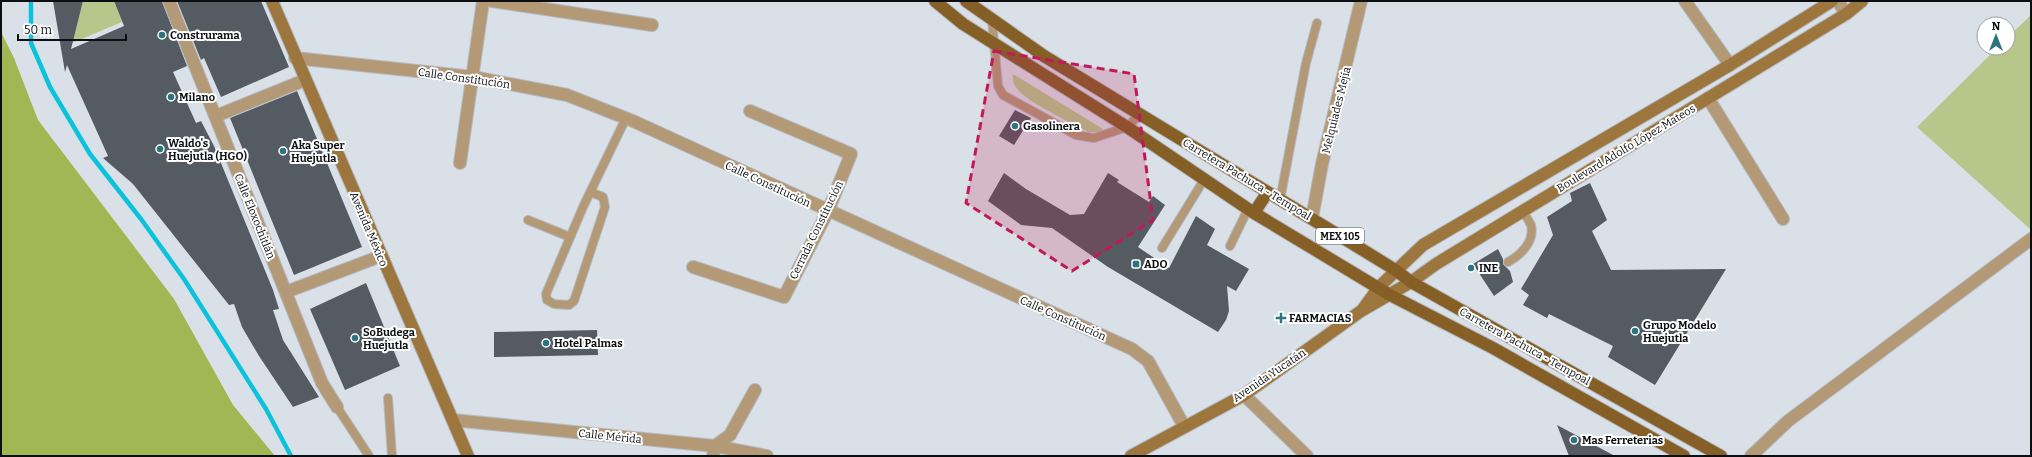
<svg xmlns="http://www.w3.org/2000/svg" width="2032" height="457" font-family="Bitter,serif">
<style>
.green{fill:#b7c78c}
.forest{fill:#a1b753}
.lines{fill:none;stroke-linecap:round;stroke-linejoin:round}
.stream{stroke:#0bc2dd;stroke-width:4.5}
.building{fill:#555b62}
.lane-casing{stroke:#b4bac0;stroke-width:10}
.street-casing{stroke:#b4bac0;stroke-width:14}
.secondary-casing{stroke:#b4bac0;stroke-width:14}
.primary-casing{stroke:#b4bac0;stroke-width:14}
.lane{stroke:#b39975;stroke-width:8}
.street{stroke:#b39975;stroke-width:12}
.secondary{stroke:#9d763e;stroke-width:12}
.primary{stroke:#855f26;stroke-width:12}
.marked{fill:#c2185b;fill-opacity:0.2;stroke:#c2185b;stroke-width:3;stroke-dasharray:8 5;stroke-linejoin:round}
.poi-dot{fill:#2c747e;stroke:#fff;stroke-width:1.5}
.labels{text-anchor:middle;stroke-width:4;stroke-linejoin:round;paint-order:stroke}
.shield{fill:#fff;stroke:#555758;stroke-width:1}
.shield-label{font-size:10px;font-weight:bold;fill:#0c0f11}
.poi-label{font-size:11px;font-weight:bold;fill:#0c0f11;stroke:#fff;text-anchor:start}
.street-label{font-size:11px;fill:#0c0f11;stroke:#fff}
</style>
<rect width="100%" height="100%" fill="#d9e0e7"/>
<!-- green -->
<path class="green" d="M 83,1 L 114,1 L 122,22 L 72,43 Z
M 2031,15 L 2031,230 L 1917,127 L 1997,48 L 2008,48 L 2008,37 Z
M 1013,74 L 1103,129 L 1098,132 L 1088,132 C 1070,122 1033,105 1019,91 C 1014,86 1012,80 1013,74 Z"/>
<!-- forest -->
<path class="forest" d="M 2,34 L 14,58 L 38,120 L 174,299 L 233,405 L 275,456 L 1,456 Z"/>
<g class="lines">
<!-- stream -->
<path class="stream" d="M 31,1 L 31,43 L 50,87 L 90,154 L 141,219 L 184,279 L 266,409 L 291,456"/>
</g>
<!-- building -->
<path class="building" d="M 53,1 L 83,1 L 71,49 L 124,26 L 114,1 L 162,1 L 187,66 L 173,72 L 196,123 L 201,121 L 214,146 L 273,290 L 279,309 L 273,310 L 283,340 L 319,397 L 293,407 L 259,356 L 242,327 L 234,304 L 229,305 L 133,184 L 103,158 L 108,156 L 67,65 L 65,72 Z
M 177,1 L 261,1 L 289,67 L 221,97 L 204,58 L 201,60 Z
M 297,91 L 362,247 L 294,275 L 230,118 Z
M 1015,110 L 1031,118 L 1014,145 L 999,136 Z
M 1004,173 L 1026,189 L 1070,215 L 1084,214 L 1108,173 L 1119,180 L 1117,182 L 1149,202 L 1153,196 L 1165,205 L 1138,247 L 1169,268 L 1196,216 L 1215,229 L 1207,245 L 1249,269 L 1236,291 L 1227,286 L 1229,311 L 1226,320 L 1218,332 L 1108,267 L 1052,228 L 1021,225 L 988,201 Z
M 1590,183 L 1607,220 L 1592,231 L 1611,270 L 1726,269 L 1655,385 L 1608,357 L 1613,346 L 1549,314 L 1547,318 L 1523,305 L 1529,295 L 1521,289 L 1553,235 L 1547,217 L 1572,201 L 1570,193 Z
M 1498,249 L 1503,259 L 1503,264 L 1510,271 L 1513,282 L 1494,296 L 1473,264 Z
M 366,283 L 400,366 L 345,390 L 310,309 Z
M 597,330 L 598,355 L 494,357 L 494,332 Z
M 1557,425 L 1615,456 L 1569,456 Z"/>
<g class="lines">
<!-- lane casing -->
<g class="lane-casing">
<path id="lane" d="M 992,20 L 998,86 L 1003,95 L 1076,135 L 1094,138 L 1127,127 L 1140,114
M 590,192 L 603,197 L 605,207 L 574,301 L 569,305 L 554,304 L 547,300 L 546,294 L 583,207 L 626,118
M 1280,200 L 1306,63 L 1317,23
M 528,220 L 570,237
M 1230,246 L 1248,209
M 1162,248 L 1205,178
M 1508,262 C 1521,255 1535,241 1531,225 C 1529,221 1525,215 1523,211
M 388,398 L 392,456
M 337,407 L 369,456"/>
</g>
<!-- street casing -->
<g class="street-casing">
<path id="street" d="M 169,1 L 322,383 L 337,407
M 492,1 L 652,25
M 1685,1 L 1730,65
M 1838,1 L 1846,14
M 295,58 L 473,77 L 567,95 L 633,121 L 1132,349 L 1148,361 L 1184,426
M 1708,98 L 1783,219
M 216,116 L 305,80
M 460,163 L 483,1
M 1312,218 L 1322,164 L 1361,1
M 693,267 L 784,297 L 828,211 L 851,154 L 750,111
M 286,292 L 381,256
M 1244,395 L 1307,456
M 453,420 L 715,446 L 767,456
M 713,456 L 715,446 L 730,435 L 755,390
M 1751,456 L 1788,421 L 2031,239"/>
</g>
<!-- secondary casing -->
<g class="secondary-casing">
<path id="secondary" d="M 272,1 L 468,456
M 1363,309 L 1379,287 L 1423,245 L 1730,65 L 1832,1
M 1131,456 L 1244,395 L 1361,311 L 1411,282 L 1436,264 L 1846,14 L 1862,1"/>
</g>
<!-- primary casing -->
<g class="primary-casing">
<path id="primary" d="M 935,1 L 963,24 L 1127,127 L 1254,213 L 1390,295 L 1493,348 L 1684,456
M 966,1 L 1044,56 L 1340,236 L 1397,271 L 1411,282 L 1721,456
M 1254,213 L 1267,193"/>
</g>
<!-- lane -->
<use href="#lane" class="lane"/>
<!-- street -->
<use href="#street" class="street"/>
<!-- secondary -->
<use href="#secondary" class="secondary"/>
<!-- primary -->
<use href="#primary" class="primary"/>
</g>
<!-- marked area -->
<path class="marked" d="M 994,51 L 1134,74 L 1153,220 L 1072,271 L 966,203 Z"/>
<!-- markers -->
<g class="poi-dot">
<circle cx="162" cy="35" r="4"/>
<circle cx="171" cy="97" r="4"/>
<circle cx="1015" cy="126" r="4"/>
<circle cx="160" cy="149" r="4"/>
<circle cx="283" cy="151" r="4"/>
<rect x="1132" y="260" width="8" height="8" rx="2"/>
<circle cx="1471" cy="268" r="4"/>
<path d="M1279 312h4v4h4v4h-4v4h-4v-4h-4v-4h4z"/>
<circle cx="1635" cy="331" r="4"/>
<circle cx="355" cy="338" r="4"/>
<circle cx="546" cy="343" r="4"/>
<circle cx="1574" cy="440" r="4"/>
</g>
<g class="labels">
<!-- shield labels -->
<rect class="shield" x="1316" y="228" width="48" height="16" rx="3"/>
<g class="shield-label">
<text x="1340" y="240">MEX 105</text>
</g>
<!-- poi labels -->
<g class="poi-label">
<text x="170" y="39">Construrama</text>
<text x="179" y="101">Milano</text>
<text x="1023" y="130">Gasolinera</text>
<text x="168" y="147">Waldo's<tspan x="168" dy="13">Huejutla (HGO)</tspan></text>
<text x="291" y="149">Aka Super<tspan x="291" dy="13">Huejutla</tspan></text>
<text x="1144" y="268">ADO</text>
<text x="1479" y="272">INE</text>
<text x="1289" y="322">FARMACIAS</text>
<text x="1643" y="329">Grupo Modelo<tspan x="1643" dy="13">Huejutla</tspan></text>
<text x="363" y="336">SoBudega<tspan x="363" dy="13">Huejutla</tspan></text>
<text x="554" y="347">Hotel Palmas</text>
<text x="1582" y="444">Mas Ferreterias</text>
</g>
<!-- street labels -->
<g class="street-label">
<text transform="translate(464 78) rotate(8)" y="4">Calle Constitución</text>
<text transform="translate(1336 110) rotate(-76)" y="4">Melquiades Mejía</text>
<text transform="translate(1626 148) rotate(-31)" y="4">Boulevard Adolfo López Mateos</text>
<text transform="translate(1247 179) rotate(31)" y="4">Carretera Pachuca - Tempoal</text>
<text transform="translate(768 184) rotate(25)" y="4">Calle Constitución</text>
<text transform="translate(255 216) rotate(68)" y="4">Calle Eloxochitlán</text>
<text transform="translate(369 229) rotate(67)" y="4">Avenida México</text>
<text transform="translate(816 230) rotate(-64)" y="4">Cerrada Constitución</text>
<text transform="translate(1063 318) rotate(24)" y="4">Calle Constitución</text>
<text transform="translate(1525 346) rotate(29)" y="4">Carretera Pachuca - Tempoal</text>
<text transform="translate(1269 375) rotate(-34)" y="4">Avenida Yucatán</text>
<text transform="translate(610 436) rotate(6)" y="4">Calle Mérida</text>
</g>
</g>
<!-- border -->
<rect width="2032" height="457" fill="none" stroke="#0c0f11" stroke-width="4"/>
<!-- north arrow -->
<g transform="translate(1996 36)"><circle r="19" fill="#ffffff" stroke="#9e9fa0"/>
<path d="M0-3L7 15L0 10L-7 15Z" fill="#2c747e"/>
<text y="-6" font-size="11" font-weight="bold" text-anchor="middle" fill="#0c0f11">N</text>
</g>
<!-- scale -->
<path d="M18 34v6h108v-6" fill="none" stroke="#0c0f11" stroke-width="2"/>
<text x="24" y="34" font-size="12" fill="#0c0f11" stroke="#ffffff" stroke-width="3" paint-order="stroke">50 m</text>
</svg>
